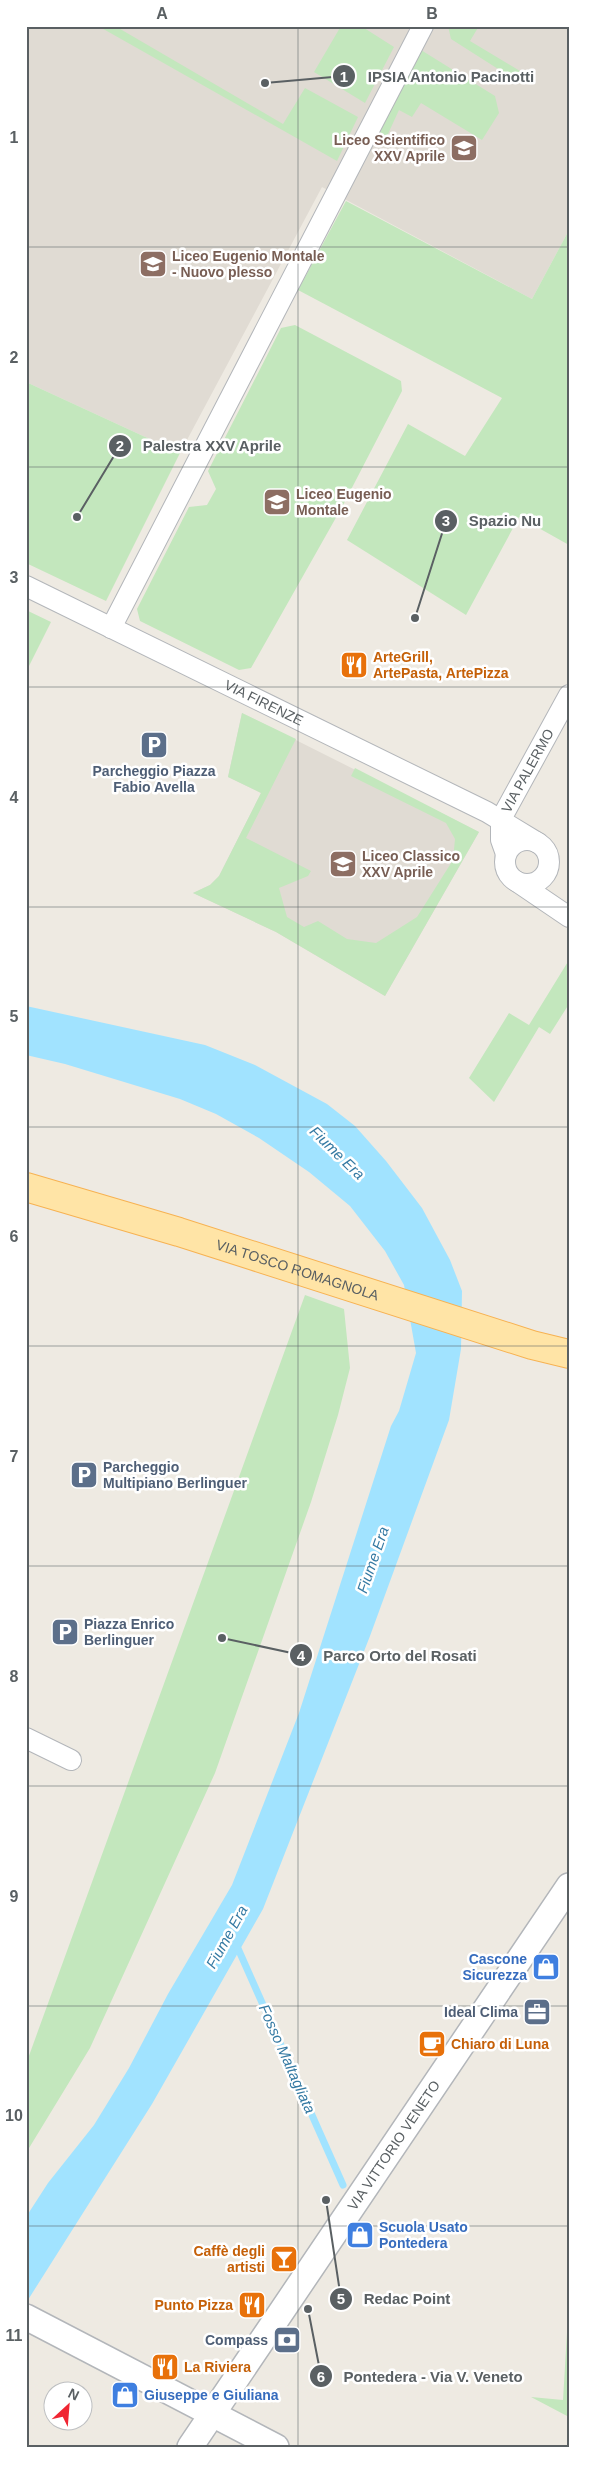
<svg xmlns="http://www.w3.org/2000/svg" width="595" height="2473" font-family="Helvetica,sans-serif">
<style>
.education{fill:#e0dbd3}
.green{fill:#c3e7bd}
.water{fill:#a1e3ff}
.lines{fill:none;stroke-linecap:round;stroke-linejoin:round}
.stream{stroke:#a1e3ff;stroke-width:7}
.minor-casing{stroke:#b3b6ba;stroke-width:22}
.tertiary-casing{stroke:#b3b6ba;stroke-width:28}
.primary-casing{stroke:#f7b252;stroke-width:30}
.minor{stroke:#fff;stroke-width:20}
.tertiary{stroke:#fff;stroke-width:25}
.primary{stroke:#ffe4a6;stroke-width:28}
.grid{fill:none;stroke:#5a6063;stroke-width:1;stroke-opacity:0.55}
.labels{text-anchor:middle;stroke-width:5;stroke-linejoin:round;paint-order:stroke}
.education-label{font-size:14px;font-weight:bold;fill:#785e54;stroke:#fff;text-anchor:start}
.food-label{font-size:14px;font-weight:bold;fill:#c56008;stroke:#fff;text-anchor:start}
.street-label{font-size:14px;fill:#5a6063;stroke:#fff}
.service-label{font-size:14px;font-weight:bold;fill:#4e5e75;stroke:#fff;text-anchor:start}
.shop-label{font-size:14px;font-weight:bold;fill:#366cbe;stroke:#fff;text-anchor:start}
.water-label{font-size:15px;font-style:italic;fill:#357aa3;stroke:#fff}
.leader{fill:none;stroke:#5a6063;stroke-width:2}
.callout-dot{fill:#5a6063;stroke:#fff;stroke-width:2}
.mark-label{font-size:15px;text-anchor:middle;font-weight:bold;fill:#fff}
.callout-label{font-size:15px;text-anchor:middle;font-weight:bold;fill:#5a6063;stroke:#fff;stroke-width:5;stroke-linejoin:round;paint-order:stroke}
.neatline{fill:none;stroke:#5a6063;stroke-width:2}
.grid-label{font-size:16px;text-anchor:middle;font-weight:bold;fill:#5a6063}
</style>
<rect width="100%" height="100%" fill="#eeeae2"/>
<!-- education -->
<path class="education" d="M 26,26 L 569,26 L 569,230 L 532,299 L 322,187 L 180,453 L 26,382 Z
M 242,713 L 479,832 L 385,996 L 276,932 L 193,893 L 210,885 L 219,876 L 261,793 L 228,777 Z"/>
<!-- green -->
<path class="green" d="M 98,26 L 115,26 L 283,124 L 305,88 L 358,117 L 337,161 Z
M 341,26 L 361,26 L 394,47 L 365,103 L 314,72 Z
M 448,26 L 479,26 L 470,41 L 520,71 L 515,80 L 509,81 L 506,74 L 451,39 Z
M 421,50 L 495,96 L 499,113 L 482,140 L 421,103 L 412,117 L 399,110 L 382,147 L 373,143 Z
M 346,201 L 532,299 L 569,230 L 569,545 L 519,517 L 466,615 L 347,540 L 408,424 L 465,456 L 502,398 L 298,290 Z
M 295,325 L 401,381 L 402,391 L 342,507 L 251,668 L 239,670 L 140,621 L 137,609 L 189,507 L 207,505 L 216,489 L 208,471 L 281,328 Z
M 26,382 L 180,453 L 106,601 L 26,563 Z
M 26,610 L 51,622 L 26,672 Z
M 242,713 L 296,739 L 246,838 L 311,871 L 308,876 L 279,888 L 287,917 L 304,927 L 318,921 L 347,939 L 376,943 L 417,917 L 453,860 L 455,839 L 446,823 L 351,776 L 355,768 L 479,832 L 385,996 L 276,932 L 193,893 L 210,885 L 219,876 L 261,793 L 228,777 Z
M 569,960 L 569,1004 L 550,1034 L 539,1027 L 494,1102 L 469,1078 L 509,1013 L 529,1025 Z
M 305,1295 L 344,1309 L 350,1368 L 338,1415 L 311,1502 L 215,1773 L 90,2048 L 26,2153 L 26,2064 Z
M 569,2299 L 569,2417 L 531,2397 L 563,2400 Z"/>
<!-- water -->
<path class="water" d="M 26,1006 L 205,1045 L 255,1065 L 327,1104 L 355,1126 L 386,1161 L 422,1208 L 450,1260 L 462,1291 L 461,1349 L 449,1420 L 370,1636 L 263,1909 L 152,2104 L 26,2303 L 26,2217 L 48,2183 L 94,2125 L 129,2068 L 168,1994 L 232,1885 L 299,1713 L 391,1426 L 399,1411 L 416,1353 L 404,1285 L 385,1251 L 350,1206 L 309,1172 L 259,1138 L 216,1114 L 180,1099 L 65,1064 L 26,1055 Z"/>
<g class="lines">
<!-- stream -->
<path class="stream" d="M 236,1944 L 343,2185"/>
<!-- minor casing -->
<g class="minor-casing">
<g id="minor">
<path id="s1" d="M 26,586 L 487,812 L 538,843"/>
<path d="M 111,628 L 423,26"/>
<circle cx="527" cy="862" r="22"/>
<path id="s2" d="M 506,854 L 501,840 L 501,819 L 569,695"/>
<path d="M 516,881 L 569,917"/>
<path d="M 26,1738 L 71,1760"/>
</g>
</g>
<!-- tertiary casing -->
<g class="tertiary-casing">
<g id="tertiary">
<path d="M 26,2317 L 276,2447"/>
<path id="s3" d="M 190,2447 L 569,1886"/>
</g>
</g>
<!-- primary casing -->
<g class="primary-casing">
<g id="primary">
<path id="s4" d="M 26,1187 L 179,1232 L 532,1345 L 569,1354"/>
</g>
</g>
<!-- minor -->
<use href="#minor" class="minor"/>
<!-- tertiary -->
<use href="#tertiary" class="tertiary"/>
<!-- primary -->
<use href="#primary" class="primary"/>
</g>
<!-- grid -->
<path class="grid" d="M 298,26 L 298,2447M 26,247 L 569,247M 26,467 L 569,467M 26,687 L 569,687M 26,907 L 569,907M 26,1127 L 569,1127M 26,1346 L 569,1346M 26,1566 L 569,1566M 26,1786 L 569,1786M 26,2006 L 569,2006M 26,2226 L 569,2226"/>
<!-- icons -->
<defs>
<g id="school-square" transform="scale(1.4375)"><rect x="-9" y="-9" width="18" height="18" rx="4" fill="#8d6e63" stroke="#fff"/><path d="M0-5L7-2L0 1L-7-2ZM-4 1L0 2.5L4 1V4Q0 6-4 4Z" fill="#fff"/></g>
<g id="restaurant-square" transform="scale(1.4375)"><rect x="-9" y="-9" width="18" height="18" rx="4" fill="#e8710a" stroke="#fff"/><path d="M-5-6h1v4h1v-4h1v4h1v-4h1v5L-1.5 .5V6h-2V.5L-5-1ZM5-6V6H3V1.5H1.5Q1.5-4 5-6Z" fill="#fff"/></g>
<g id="parking-square" transform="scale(1.4375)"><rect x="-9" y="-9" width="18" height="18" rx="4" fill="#5c6f8a" stroke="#fff"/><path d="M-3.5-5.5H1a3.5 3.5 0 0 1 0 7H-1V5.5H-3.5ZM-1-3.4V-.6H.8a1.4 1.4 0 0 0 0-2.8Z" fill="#fff"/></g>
<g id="shop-square" transform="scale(1.4375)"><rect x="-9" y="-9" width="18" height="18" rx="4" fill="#3f7fe0" stroke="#fff"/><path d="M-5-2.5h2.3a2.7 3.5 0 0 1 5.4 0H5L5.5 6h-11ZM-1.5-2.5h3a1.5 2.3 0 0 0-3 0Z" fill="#fff"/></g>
<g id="office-square" transform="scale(1.4375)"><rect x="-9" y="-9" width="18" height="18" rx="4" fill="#5c6f8a" stroke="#fff"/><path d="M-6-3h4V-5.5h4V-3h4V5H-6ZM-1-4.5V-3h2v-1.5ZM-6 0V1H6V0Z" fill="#fff"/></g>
<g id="cafe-square" transform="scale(1.4375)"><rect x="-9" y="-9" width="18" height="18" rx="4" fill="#e8710a" stroke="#fff"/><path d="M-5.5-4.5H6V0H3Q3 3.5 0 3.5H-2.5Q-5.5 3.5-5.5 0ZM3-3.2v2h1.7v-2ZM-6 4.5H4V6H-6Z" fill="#fff"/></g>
<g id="bar-square" transform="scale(1.4375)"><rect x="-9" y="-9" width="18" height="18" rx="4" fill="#e8710a" stroke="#fff"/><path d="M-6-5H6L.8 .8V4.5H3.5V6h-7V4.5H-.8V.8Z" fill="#fff"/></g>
<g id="bank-square" transform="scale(1.4375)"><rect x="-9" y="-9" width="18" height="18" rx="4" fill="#5c6f8a" stroke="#fff"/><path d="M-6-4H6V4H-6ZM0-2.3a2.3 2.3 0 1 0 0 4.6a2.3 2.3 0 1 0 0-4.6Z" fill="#fff"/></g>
</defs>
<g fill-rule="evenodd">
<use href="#school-square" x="464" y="148"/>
<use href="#school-square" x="153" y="264"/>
<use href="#school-square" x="277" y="502"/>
<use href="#restaurant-square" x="354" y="665"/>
<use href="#parking-square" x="154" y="745"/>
<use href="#school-square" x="343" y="864"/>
<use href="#parking-square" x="84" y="1475"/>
<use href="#parking-square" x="65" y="1632"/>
<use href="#shop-square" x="546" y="1967"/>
<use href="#office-square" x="537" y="2012"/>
<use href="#cafe-square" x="432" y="2044"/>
<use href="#shop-square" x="360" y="2235"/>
<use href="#bar-square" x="284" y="2259"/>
<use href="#restaurant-square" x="252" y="2305"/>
<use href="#bank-square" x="287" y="2340"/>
<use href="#restaurant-square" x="165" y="2367"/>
<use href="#shop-square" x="125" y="2395"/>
</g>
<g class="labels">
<!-- education labels -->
<g class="education-label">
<text x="445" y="145" text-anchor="end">Liceo Scientifico<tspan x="445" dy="16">XXV Aprile</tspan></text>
<text x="172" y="261">Liceo Eugenio Montale<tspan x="172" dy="16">- Nuovo plesso</tspan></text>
<text x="296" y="499">Liceo Eugenio<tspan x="296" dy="16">Montale</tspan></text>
<text x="362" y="861">Liceo Classico<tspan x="362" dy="16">XXV Aprile</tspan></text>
</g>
<!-- food labels -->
<g class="food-label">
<text x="373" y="662">ArteGrill,<tspan x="373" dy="16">ArtePasta, ArtePizza</tspan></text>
<text x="451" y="2049">Chiaro di Luna</text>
<text x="265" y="2256" text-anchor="end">Caffè degli<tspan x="265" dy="16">artisti</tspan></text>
<text x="233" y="2310" text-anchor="end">Punto Pizza</text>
<text x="184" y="2372">La Riviera</text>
</g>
<!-- street labels -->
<g class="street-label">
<text dy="5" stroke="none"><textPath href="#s1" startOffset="265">VIA FIRENZE</textPath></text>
<text dy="5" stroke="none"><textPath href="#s2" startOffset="91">VIA PALERMO</textPath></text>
<text dy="5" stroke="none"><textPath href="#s4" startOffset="284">VIA TOSCO ROMAGNOLA</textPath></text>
<text dy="5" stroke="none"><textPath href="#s3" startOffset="364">VIA VITTORIO VENETO</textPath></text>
</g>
<!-- service labels -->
<g class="service-label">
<text x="154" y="776" text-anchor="middle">Parcheggio Piazza<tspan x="154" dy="16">Fabio Avella</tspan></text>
<text x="103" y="1472">Parcheggio<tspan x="103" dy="16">Multipiano Berlinguer</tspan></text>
<text x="84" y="1629">Piazza Enrico<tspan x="84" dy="16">Berlinguer</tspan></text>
<text x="518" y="2017" text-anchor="end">Ideal Clima</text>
<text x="268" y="2345" text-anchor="end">Compass</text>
</g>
<!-- shop labels -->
<g class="shop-label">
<text x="527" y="1964" text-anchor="end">Cascone<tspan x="527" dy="16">Sicurezza</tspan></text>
<text x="379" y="2232">Scuola Usato<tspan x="379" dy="16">Pontedera</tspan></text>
<text x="144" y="2400">Giuseppe e Giuliana</text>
</g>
<!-- water labels -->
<g class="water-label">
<text transform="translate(337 1153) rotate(44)" y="5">Fiume Era</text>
<text transform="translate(373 1560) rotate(-71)" y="5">Fiume Era</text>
<text transform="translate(227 1937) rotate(-61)" y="5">Fiume Era</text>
<text transform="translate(287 2059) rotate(66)" y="5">Fosso Maltagliata</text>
</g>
</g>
<!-- callouts -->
<path class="leader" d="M265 83L344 76M77 517L120 446M415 618L446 521M222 1638L301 1655M326 2200L341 2299M308 2309L321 2376"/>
<g class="callout-dot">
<circle cx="265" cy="83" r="5"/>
<circle cx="77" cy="517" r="5"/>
<circle cx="415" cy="618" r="5"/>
<circle cx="222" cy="1638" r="5"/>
<circle cx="326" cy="2200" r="5"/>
<circle cx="308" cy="2309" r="5"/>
<circle cx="344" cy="76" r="12"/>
<circle cx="120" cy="446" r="12"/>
<circle cx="446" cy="521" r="12"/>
<circle cx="301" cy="1655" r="12"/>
<circle cx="341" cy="2299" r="12"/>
<circle cx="321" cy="2376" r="12"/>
</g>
<g class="mark-label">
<text x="344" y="82">1</text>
<text x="120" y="451">2</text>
<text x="446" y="526">3</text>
<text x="301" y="1661">4</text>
<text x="341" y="2304">5</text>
<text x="321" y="2382">6</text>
</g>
<g class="callout-label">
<text x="451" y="82">IPSIA Antonio Pacinotti</text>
<text x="212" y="451">Palestra XXV Aprile</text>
<text x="505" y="526">Spazio Nu</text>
<text x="400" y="1661">Parco Orto del Rosati</text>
<text x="407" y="2304">Redac Point</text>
<text x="433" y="2382">Pontedera - Via V. Veneto</text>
</g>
<!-- border -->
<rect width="595" height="2473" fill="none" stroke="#ffffff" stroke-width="55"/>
<!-- north arrow -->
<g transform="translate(68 2406) rotate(26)"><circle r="24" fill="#ffffff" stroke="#bdbfc1"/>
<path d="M0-4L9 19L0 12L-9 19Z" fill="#f02632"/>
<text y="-8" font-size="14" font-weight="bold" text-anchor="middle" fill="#5a6063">N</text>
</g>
<rect x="28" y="28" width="540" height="2418" class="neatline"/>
<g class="grid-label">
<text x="162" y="19">A</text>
<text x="432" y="19">B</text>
<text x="14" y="143">1</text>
<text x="14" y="363">2</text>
<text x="14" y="583">3</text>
<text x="14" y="803">4</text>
<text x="14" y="1022">5</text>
<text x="14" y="1242">6</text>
<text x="14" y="1462">7</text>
<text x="14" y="1682">8</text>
<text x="14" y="1902">9</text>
<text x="14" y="2121">10</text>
<text x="14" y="2341">11</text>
</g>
</svg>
